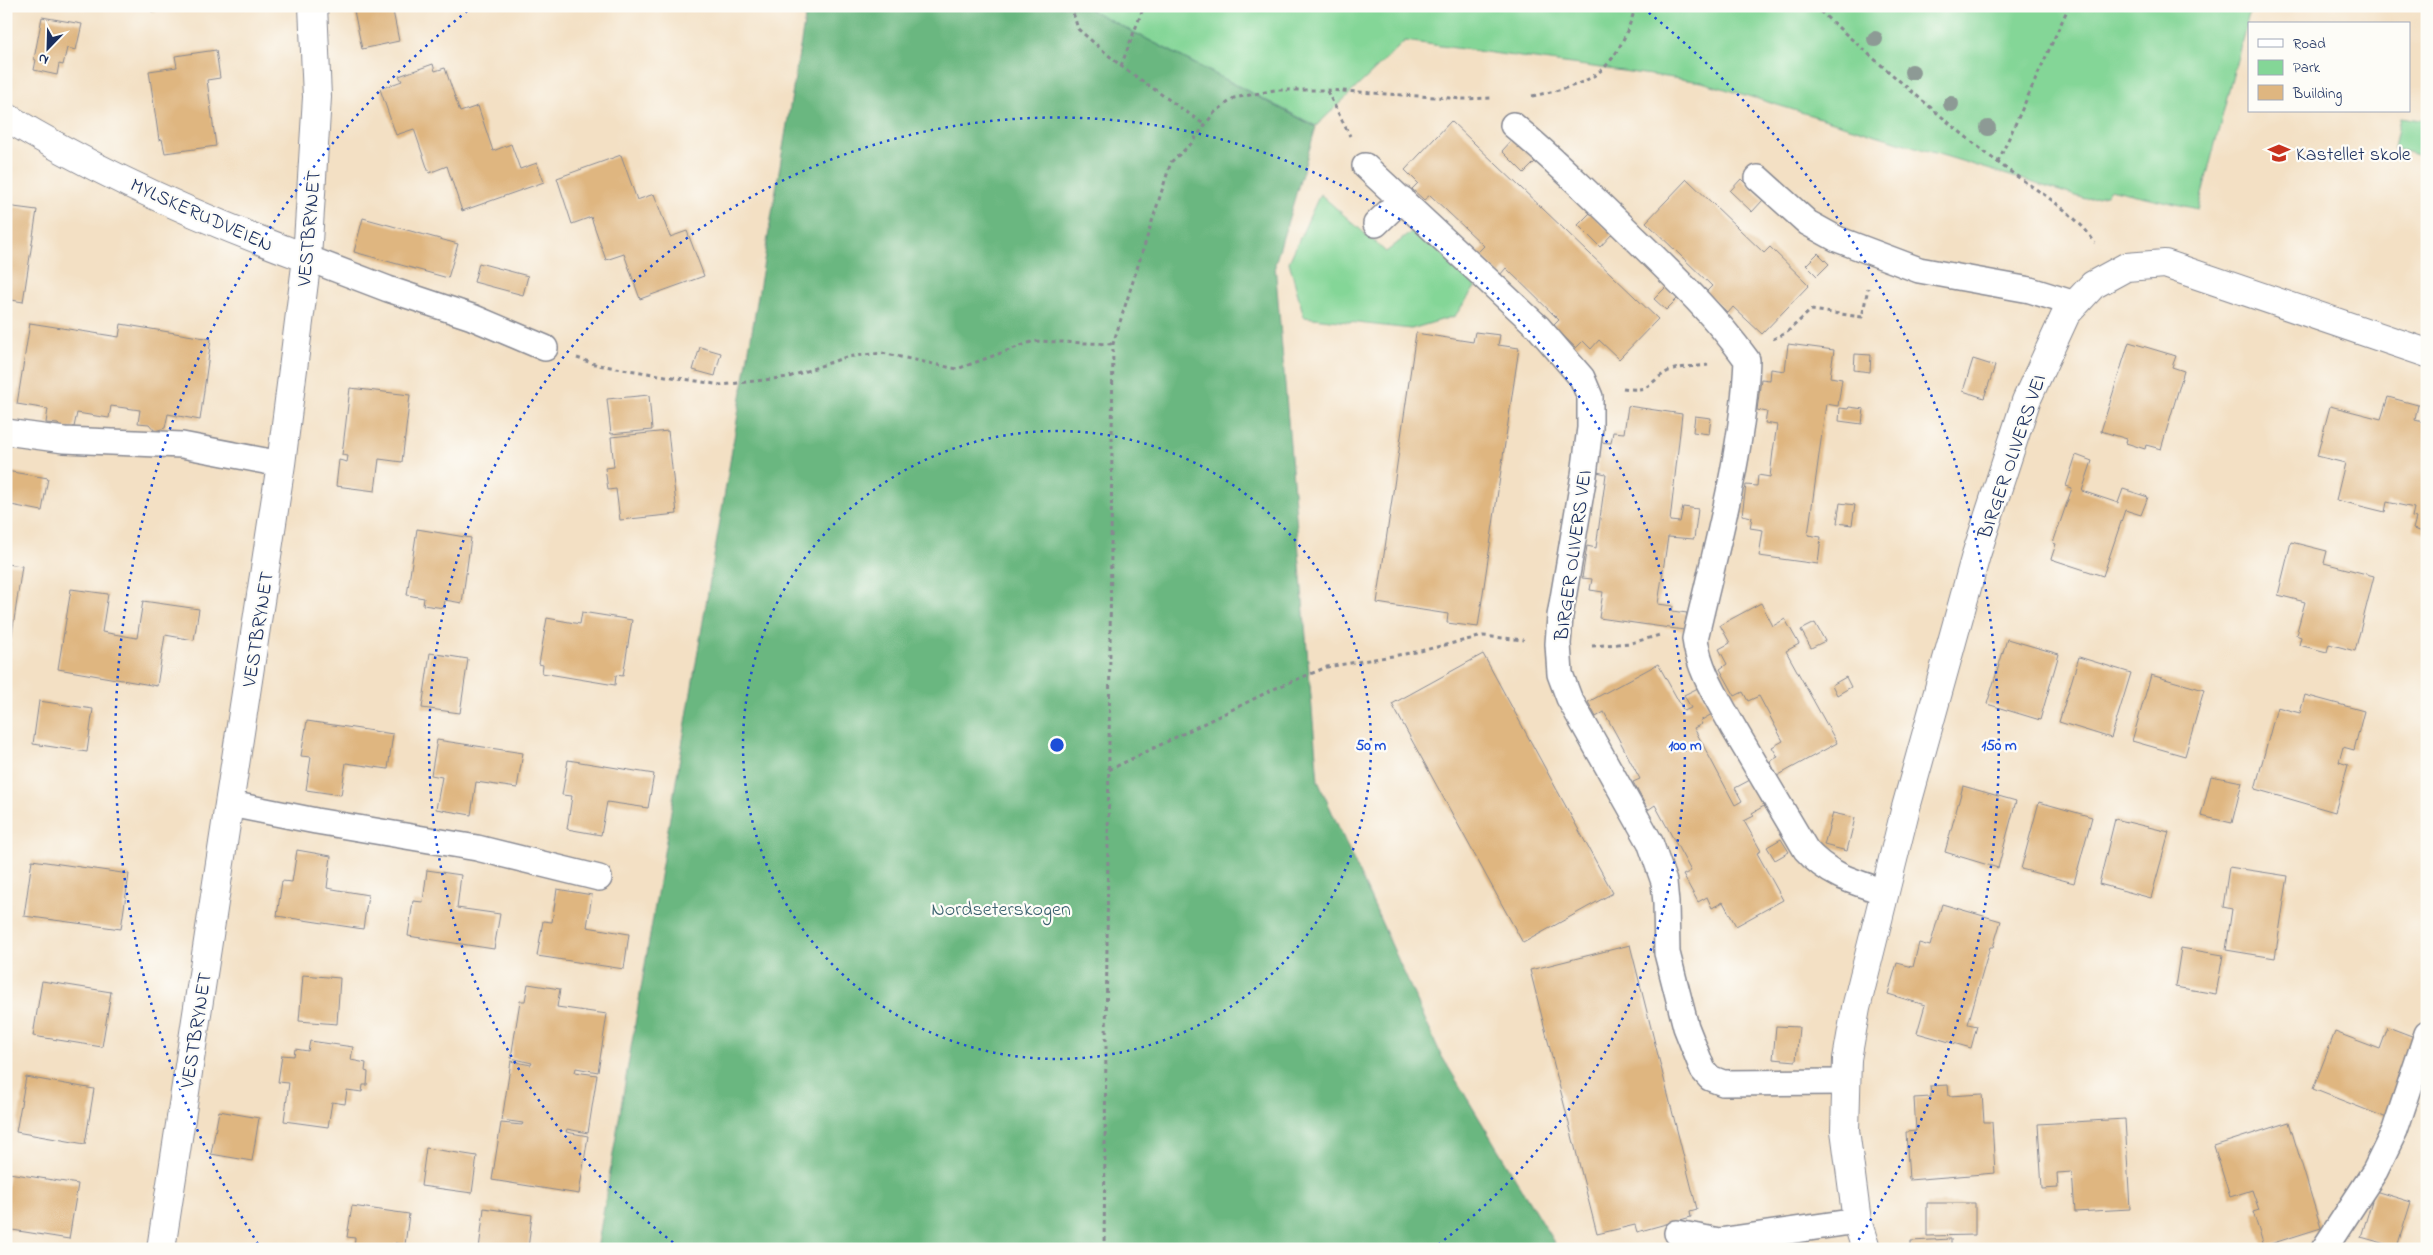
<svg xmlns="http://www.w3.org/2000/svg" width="2433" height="1255" font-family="'Indie Flower',sans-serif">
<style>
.green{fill:#84d697;stroke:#50827a}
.forest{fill:#6bb780;stroke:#43736f}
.building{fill:#dfb680}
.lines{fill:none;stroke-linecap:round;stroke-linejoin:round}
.service-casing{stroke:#878891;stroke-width:28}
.minor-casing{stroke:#878891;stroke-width:30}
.path{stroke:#878891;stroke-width:3;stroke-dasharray:4 4;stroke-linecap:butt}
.service{stroke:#fff;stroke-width:25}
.minor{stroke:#fff;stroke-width:28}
.tree{fill:#8d9a95}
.ring{fill:none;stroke:#1d4ed8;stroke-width:2.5;stroke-dasharray:2.5 5}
.labels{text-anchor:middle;stroke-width:4.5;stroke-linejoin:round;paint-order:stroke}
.poi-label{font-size:20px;fill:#1b2f5e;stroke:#fdfcf7;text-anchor:start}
.street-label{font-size:20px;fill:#1b2f5e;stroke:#fdfcf7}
.park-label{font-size:20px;fill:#3a616f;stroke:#fdfcf7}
.centre{fill:#1d4ed8;stroke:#fdfcf7;stroke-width:2.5}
.ring-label{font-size:15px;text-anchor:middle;font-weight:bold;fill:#1d4ed8;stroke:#fdfcf7;stroke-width:4.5;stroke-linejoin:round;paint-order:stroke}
</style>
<rect width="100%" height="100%" fill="#fdfcf7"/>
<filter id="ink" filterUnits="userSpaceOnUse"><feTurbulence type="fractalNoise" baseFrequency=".02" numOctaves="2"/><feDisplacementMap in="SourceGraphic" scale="10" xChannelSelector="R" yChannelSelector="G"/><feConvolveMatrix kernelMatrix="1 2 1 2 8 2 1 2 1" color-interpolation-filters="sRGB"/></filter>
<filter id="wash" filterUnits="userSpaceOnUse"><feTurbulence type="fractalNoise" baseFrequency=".0096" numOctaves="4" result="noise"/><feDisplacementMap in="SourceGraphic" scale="20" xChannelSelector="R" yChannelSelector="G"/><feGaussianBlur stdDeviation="1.12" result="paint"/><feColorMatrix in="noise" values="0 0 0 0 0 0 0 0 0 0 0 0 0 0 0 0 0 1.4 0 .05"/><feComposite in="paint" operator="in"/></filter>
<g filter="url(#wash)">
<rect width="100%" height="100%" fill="#f3e0c4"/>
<!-- green -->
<path class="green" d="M 1083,6 L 2251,6 L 2198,209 L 2110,189 L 2106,195 L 2086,199 L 1702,82 L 1405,41 L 1316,126 Z
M 2400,117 L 2427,121 L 2427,169 L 2420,156 L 2394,148 Z
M 1320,194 L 1386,252 L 1415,229 L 1476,286 L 1455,316 L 1411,329 L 1304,317 L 1289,262 Z"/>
<!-- forest -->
<path class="forest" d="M 807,6 L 1083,6 L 1316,127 L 1275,264 L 1318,781 L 1441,1055 L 1558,1249 L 597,1249 Z"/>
<g id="blocks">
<!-- building -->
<path class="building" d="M 151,6 L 181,6 L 181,7 L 152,12 Z
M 353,6 L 392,6 L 399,41 L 362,49 Z
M 42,17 L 82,24 L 76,50 L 67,48 L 63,65 L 59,64 L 57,75 L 34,70 L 36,60 L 34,59 Z
M 216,50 L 220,78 L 207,80 L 216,146 L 165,153 L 162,139 L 159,140 L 149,71 L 177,67 L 175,56 Z
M 433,64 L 435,71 L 445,68 L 460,112 L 478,106 L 493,151 L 511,144 L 520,169 L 537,163 L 544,182 L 462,211 L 447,166 L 429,173 L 414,129 L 396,135 L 380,89 L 402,81 L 399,76 Z
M 1451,121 L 1658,319 L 1619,359 L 1599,340 L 1591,349 L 1583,341 L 1576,348 L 1553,326 L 1559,320 L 1506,268 L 1500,275 L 1488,263 L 1477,253 L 1484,246 L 1430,195 L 1424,200 L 1412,189 L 1418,183 L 1405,170 Z
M 1513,139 L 1536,161 L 1524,173 L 1502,151 Z
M 621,155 L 637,200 L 654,194 L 670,237 L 687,231 L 704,276 L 640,299 L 624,254 L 606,260 L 591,217 L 572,224 L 557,178 Z
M 1687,179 L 1764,253 L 1770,247 L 1809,285 L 1762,334 L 1733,307 L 1728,313 L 1706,292 L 1712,286 L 1646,222 Z
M 1741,179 L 1763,200 L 1752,212 L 1730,191 Z
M 6,206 L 37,210 L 23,302 L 6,299 Z
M 1590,213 L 1612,234 L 1600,247 L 1578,225 Z
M 363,218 L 458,244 L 448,278 L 354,252 Z
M 1818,253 L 1829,264 L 1817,276 L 1806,265 Z
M 479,263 L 528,276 L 523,295 L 474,282 Z
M 1666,287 L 1678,298 L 1666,310 L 1654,299 Z
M 30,323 L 119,337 L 121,324 L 211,339 L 200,420 L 168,414 L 165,428 L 155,431 L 149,424 L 138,423 L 140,410 L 111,406 L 109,418 L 77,413 L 74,427 L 69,429 L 61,428 L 58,424 L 46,423 L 48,409 L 17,404 Z
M 1475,332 L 1500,335 L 1498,345 L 1519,348 L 1478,627 L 1447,623 L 1448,614 L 1377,603 L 1416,333 L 1473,342 Z
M 2129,342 L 2176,356 L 2172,367 L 2184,371 L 2161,449 L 2146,445 L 2145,449 L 2126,443 L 2127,439 L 2101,431 Z
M 1788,344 L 1834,350 L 1830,377 L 1842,379 L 1838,406 L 1826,404 L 1808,535 L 1821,537 L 1818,564 L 1759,556 L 1763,530 L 1750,528 L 1752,517 L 1742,515 L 1746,485 L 1757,486 L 1758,475 L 1770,477 L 1773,451 L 1777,425 L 1765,423 L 1767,412 L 1757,410 L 1761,379 L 1770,380 L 1771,369 L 1785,371 Z
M 700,347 L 721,353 L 715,376 L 693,370 Z
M 1855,354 L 1871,355 L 1870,372 L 1854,370 Z
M 1973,359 L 1995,366 L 1984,398 L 1963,391 Z
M 350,388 L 410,395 L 402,462 L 379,459 L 375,491 L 336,486 L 339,460 L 347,462 L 348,456 L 342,455 Z
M 649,395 L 652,430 L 611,434 L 607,399 Z
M 2388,397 L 2418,405 L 2415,420 L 2427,423 L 2427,466 L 2425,465 L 2424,469 L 2427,470 L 2427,533 L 2413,529 L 2416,518 L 2412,517 L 2414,508 L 2387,502 L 2385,512 L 2336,500 L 2345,463 L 2317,456 L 2330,406 L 2381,419 Z
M 1628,406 L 1682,414 L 1670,521 L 1680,522 L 1683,507 L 1698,509 L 1694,539 L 1668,537 L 1658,604 L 1673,606 L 1672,611 L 1687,613 L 1684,630 L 1599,618 L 1603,592 L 1590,590 L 1592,579 L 1582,578 L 1587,546 L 1596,548 L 1606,474 L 1597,472 L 1601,442 L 1611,443 L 1613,432 L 1624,433 Z
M 1849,407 L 1864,409 L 1862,424 L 1839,421 L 1840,408 L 1848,409 Z
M 1695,416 L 1711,418 L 1709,434 L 1693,432 Z
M 668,431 L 677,514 L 620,520 L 616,489 L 608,490 L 605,468 L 614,467 L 611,437 Z
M 2076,455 L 2092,461 L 2082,491 L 2118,503 L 2123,489 L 2148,497 L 2141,515 L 2125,510 L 2103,576 L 2051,559 L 2056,544 L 2053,543 L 2072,488 L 2066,486 Z
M 6,471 L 48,478 L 42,511 L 6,504 Z
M 1840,503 L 1855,505 L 1852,525 L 1837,523 Z
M 417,529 L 471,538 L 462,603 L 445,600 L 444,608 L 423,605 L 424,598 L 407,595 Z
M 2291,542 L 2327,551 L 2324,563 L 2374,576 L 2355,651 L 2329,644 L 2327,652 L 2299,645 L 2301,637 L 2296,635 L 2305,602 L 2278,595 Z
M 6,564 L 22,566 L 7,668 L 6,668 Z
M 71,589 L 108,594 L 102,632 L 137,638 L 143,601 L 199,609 L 194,640 L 165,635 L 157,686 L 58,669 Z
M 1761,603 L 1773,626 L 1785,619 L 1799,644 L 1786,651 L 1837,743 L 1777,776 L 1770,761 L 1778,757 L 1772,747 L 1783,741 L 1759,696 L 1748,701 L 1743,692 L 1735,696 L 1720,669 L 1727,664 L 1719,649 L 1730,643 L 1720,625 Z
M 582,612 L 632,620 L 623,676 L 616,675 L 615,685 L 542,673 L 543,665 L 539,664 L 547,618 L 580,624 Z
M 1815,623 L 1825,641 L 1811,648 L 1801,630 Z
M 2007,639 L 2059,654 L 2040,720 L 1987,704 Z
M 430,653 L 468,659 L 460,713 L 422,708 Z
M 1483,654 L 1613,893 L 1523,943 L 1392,704 Z
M 2079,657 L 2131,673 L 2111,738 L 2059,722 Z
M 1658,664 L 1684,711 L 1691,708 L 1684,695 L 1698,688 L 1712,714 L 1700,721 L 1702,724 L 1694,728 L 1735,805 L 1742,801 L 1735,788 L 1750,780 L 1764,806 L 1752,813 L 1754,816 L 1744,821 L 1761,851 L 1757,853 L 1783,900 L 1736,926 L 1723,902 L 1712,908 L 1707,897 L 1698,902 L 1683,875 L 1691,871 L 1655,805 L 1648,810 L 1633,782 L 1640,779 L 1622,745 L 1604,712 L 1596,717 L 1588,702 Z
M 2151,675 L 2204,690 L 2185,756 L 2132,741 Z
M 1846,677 L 1851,687 L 1837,695 L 1832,685 Z
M 2305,695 L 2364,711 L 2354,750 L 2343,747 L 2339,762 L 2348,765 L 2335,812 L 2255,789 L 2277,707 L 2300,713 Z
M 39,701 L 93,709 L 87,752 L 33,744 Z
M 307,721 L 393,734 L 388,769 L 346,763 L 341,795 L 306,790 L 311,757 L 301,756 Z
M 437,740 L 523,753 L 517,788 L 476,782 L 471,815 L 436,809 L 442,777 L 431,775 Z
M 568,760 L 654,774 L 648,808 L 607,802 L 601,835 L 567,829 L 572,796 L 562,795 Z
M 2211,776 L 2242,782 L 2232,823 L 2201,816 Z
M 1963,786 L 2016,801 L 1998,868 L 1945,852 Z
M 2039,802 L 2092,817 L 2074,883 L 2021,869 Z
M 1833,813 L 1855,818 L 1847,851 L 1824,845 Z
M 2115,819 L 2169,832 L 2151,898 L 2099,884 Z
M 1781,839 L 1789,852 L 1775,860 L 1767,847 Z
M 297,850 L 331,856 L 327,888 L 368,895 L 363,929 L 277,916 L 282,881 L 292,882 Z
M 32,860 L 129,874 L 121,929 L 24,916 Z
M 2229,867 L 2288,876 L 2275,958 L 2226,950 L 2232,909 L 2223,907 Z
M 427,870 L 461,875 L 457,908 L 500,914 L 494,949 L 408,936 L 413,901 L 423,902 Z
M 557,889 L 592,895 L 587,927 L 629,934 L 624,969 L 537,956 L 543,921 L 552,922 Z
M 1942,904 L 2001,921 L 1993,947 L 1990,947 L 1968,1024 L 1977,1026 L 1971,1048 L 1917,1033 L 1925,1005 L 1888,994 L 1897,963 L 1913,967 L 1919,943 L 1930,946 Z
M 1630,945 L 1697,1209 L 1690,1211 L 1691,1217 L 1637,1232 L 1635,1225 L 1597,1234 L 1530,970 Z
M 2181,948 L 2223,955 L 2216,994 L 2175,987 Z
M 303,975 L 340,978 L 337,1024 L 299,1021 Z
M 42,981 L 111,992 L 102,1047 L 33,1036 Z
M 528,984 L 560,989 L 557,1007 L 607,1014 L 598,1072 L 576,1068 L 575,1072 L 597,1075 L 588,1133 L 567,1129 L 566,1132 L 588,1136 L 579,1194 L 492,1180 L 501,1123 L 522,1125 L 523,1123 L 502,1120 L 511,1061 L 531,1065 L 532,1063 L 511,1058 L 520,1001 L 525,1001 Z
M 1776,1026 L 1799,1027 L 1796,1061 L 1773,1059 Z
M 2388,1027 L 2417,1038 L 2387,1118 L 2313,1089 L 2335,1032 L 2380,1049 Z
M 310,1041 L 353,1047 L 351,1060 L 366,1063 L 365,1071 L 368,1072 L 367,1085 L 363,1085 L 362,1092 L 347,1090 L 345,1104 L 332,1102 L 328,1127 L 284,1121 L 289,1083 L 278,1082 L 282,1055 L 294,1056 L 295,1049 L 308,1051 Z
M 26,1077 L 94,1089 L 85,1144 L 16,1132 Z
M 1948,1085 L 1949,1096 L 1982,1094 L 1984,1122 L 1992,1122 L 1995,1173 L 1909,1180 L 1906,1132 L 1916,1131 L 1914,1098 L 1931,1097 L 1930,1086 Z
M 219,1111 L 259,1118 L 252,1161 L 211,1154 Z
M 2125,1119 L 2130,1209 L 2075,1212 L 2072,1172 L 2057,1173 L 2058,1188 L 2042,1189 L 2038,1124 Z
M 2289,1122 L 2321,1228 L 2264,1246 L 2253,1212 L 2259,1210 L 2252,1190 L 2230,1197 L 2214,1146 Z
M 426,1148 L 477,1156 L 472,1193 L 421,1186 Z
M 9,1173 L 78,1184 L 69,1239 L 6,1229 L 6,1192 Z
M 2375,1191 L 2411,1202 L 2397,1247 L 2361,1237 Z
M 1927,1203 L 1975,1203 L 1975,1235 L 1927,1236 Z
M 352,1206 L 409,1214 L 405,1245 L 395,1243 L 394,1249 L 345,1249 L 346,1246 L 354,1248 L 355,1238 L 347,1237 Z
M 484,1208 L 532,1215 L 528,1249 L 479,1249 Z
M 1951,1239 L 1951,1249 L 1911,1249 L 1911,1241 Z"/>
</g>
</g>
<g filter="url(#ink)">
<use href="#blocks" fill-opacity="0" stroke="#878891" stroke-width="1"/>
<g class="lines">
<!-- service casing -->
<g class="service-casing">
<path id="service" d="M 1513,125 C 1558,163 1600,204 1642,245 C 1679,281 1717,318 1747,360 C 1743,454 1716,547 1695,639 C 1699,671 1718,699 1733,727 C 1757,768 1782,809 1806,850 C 1828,875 1854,882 1885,892
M 1365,166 L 1538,327 L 1582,378 L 1590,397 L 1590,428 L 1584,475 L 1560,616 L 1558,644 L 1560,674 L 1569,698 L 1650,842 L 1664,882 L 1666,903 L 1667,953 L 1686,1027 L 1703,1070 L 1710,1078 L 1723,1083 L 1845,1082
M 1758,178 L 1808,223 L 1837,239 L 1919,270 L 2030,290 L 2075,304
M 1376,224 L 1402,199
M 307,258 L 388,289 L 472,317 L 545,348
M 6,432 L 64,440 L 182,445 L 281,464
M 230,804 L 316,821 L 477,848 L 599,878
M 1677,1233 L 1719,1241 L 1857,1221
M 2324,1249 L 2375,1171 L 2395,1130 L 2427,1034"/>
</g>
<!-- minor casing -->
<g class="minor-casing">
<path id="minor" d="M 6,117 C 100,174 203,220 307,258
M 161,1249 L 281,464 L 307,258 L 317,97 L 313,6
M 1866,1249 L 1857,1221 L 1845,1130 L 1847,1059 L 1856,1008 L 1905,811 L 1976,555 L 2026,401 L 2066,314 L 2093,285 L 2126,267 L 2165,264 L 2427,353"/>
</g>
<!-- path -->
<path class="path" d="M 1071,6 L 1078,29 L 1121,66 L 1205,125
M 1814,6 C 1874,59 1934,112 1996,161 C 2029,187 2073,208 2095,243
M 1121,66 L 1144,6
M 1327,91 L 1350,136
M 1532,96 C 1598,83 1615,71 1636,6
M 1998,162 L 2069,6
M 1773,339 L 1786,333 L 1811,310 L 1862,317 L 1868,288
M 577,358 L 598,365 L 721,385 L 789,377 L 846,357 L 882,353 L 957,369 L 1034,341 L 1113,344
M 1623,388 C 1653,393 1648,381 1669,371 C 1679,366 1696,367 1708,365
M 1592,646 L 1631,643 L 1660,635
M 1109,770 L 1276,688 L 1327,667 L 1416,652 L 1483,636 L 1524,640
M 1104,1249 L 1113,344 L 1171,162 L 1191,144 L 1214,113 L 1234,98 L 1275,90 L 1327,90 L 1464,99 L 1491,98"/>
<!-- service -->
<use href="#service" class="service"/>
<!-- minor -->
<use href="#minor" class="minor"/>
</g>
<!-- trees -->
<g class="tree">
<circle cx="1875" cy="39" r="8"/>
<circle cx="1912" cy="72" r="8"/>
<circle cx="1951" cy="104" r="8"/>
<circle cx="1988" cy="128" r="8"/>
</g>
</g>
<!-- distance rings -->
<g class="ring">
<circle cx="1057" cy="745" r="314"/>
<path d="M679 1247A628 628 0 1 1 1435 1247"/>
<path d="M258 1244A942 942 0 0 1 471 8M1643 8A942 942 0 0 1 1856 1244"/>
</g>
<!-- icons -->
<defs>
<g id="school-bare" transform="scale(1.725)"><path d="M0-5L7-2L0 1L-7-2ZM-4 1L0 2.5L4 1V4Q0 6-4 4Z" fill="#c8321e" stroke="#fdfcf7" stroke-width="2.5" paint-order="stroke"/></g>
</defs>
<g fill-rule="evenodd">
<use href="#school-bare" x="2279" y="153"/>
</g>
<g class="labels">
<!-- poi labels -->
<g class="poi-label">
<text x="2296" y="160">Kastellet skole</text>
</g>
<!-- street labels -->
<g class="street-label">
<text transform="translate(202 214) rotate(24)" y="7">MYLSKERUDVEIEN</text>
<text transform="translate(308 228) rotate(-85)" y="7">VESTBRYNET</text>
<text transform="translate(2011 456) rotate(-71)" y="7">BIRGER OLIVERS VEI</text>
<text transform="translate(1572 555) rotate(-82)" y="7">BIRGER OLIVERS VEI</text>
<text transform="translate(257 629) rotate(-81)" y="7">VESTBRYNET</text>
<text transform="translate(195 1030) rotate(-81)" y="7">VESTBRYNET</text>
</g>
<!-- park labels -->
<g class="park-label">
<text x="1001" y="915">Nordseterskogen</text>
</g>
</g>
<circle cx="1057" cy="745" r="8" class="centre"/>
<g class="ring-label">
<text x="1371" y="750">50 m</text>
<text x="1685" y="750">100 m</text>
<text x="1999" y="750">150 m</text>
</g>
<!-- margin -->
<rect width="2433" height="1255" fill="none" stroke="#fdfcf7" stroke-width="25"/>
<!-- legend -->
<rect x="2248" y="22" width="162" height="90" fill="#fdfcf7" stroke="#a3aaba"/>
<rect x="2258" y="39" width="25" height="8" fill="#ffffff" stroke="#a3aaba"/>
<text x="2293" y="48" font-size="15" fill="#1b2f5e">Road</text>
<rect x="2258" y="60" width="25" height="15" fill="#84d697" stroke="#a3aaba"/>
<text x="2293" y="72" font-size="15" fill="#1b2f5e">Park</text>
<rect x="2258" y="85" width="25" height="15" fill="#dfb680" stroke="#a3aaba"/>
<text x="2293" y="98" font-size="15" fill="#1b2f5e">Building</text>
<!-- north arrow -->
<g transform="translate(48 48) rotate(203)" stroke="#fdfcf7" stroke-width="4" paint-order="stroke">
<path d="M0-4L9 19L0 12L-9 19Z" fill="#1b2f5e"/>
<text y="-8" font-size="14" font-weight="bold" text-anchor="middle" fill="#1b2f5e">N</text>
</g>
</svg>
